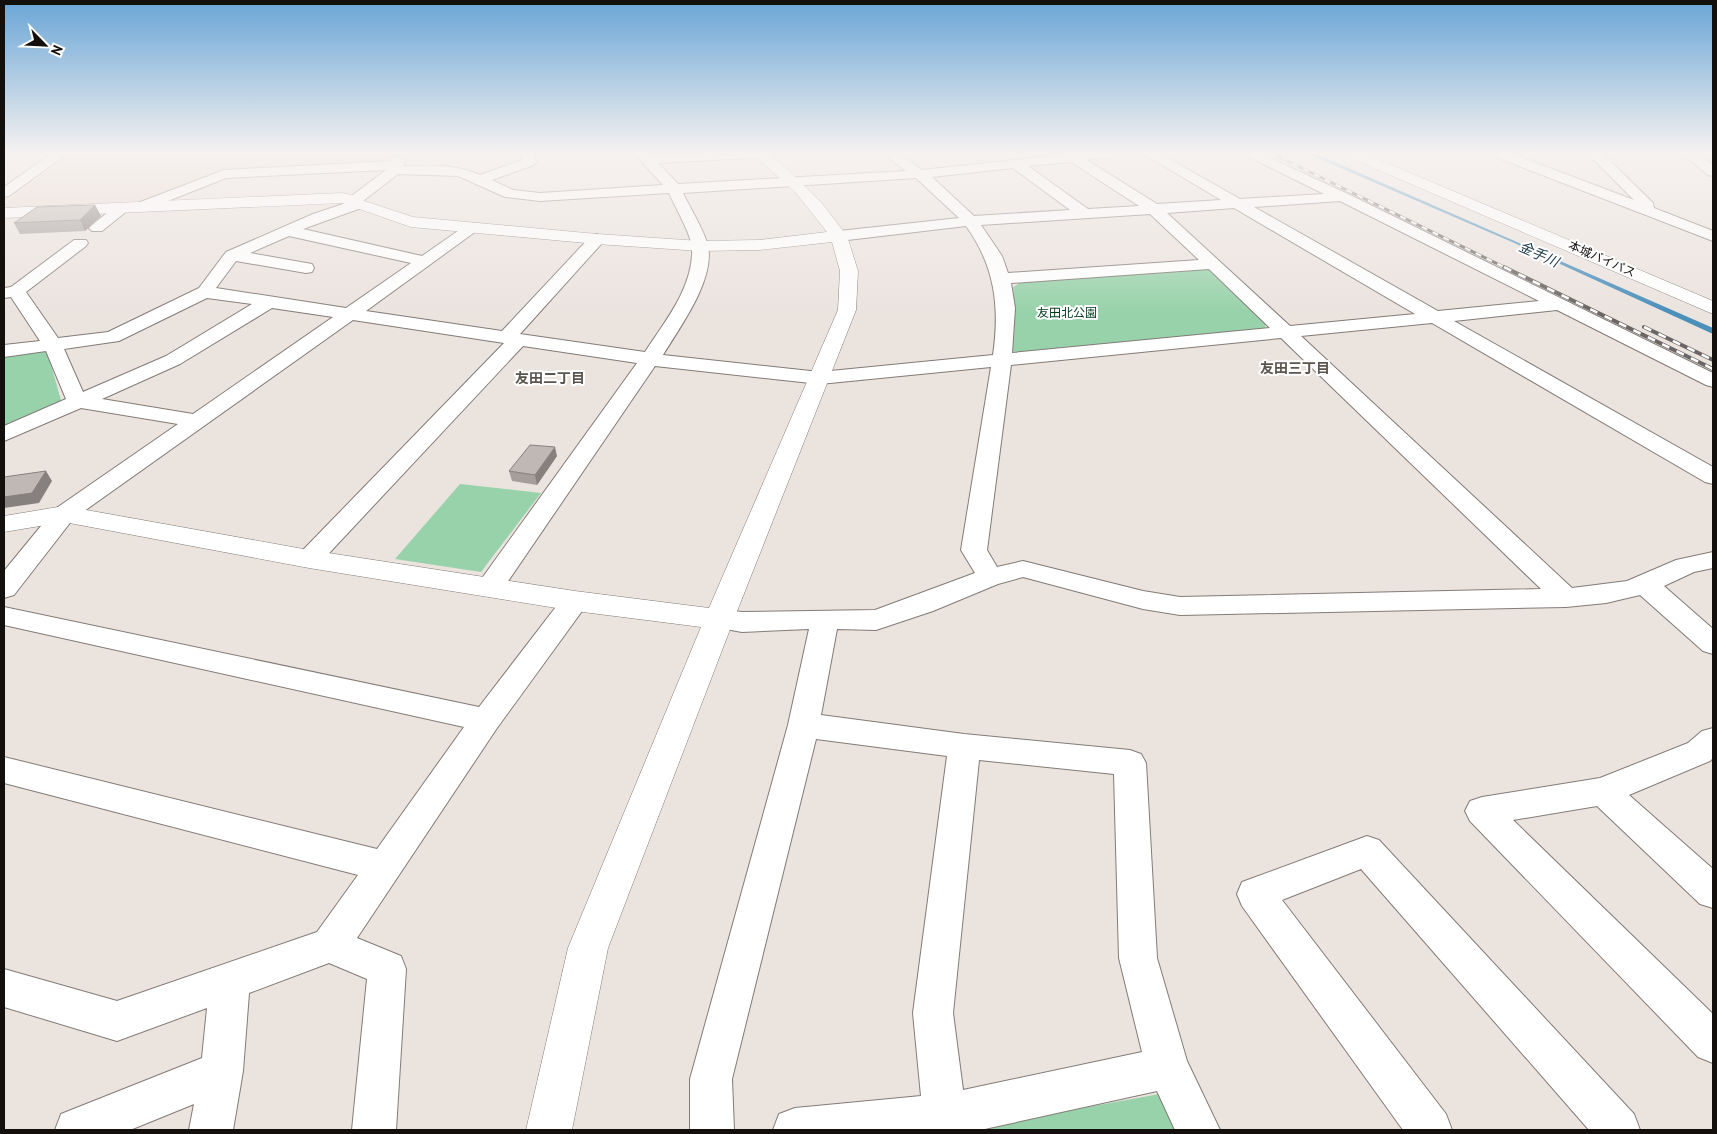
<svg xmlns="http://www.w3.org/2000/svg" width="1717" height="1134" font-family="'PT Sans','Noto Sans JP',sans-serif">
<style>
.built{fill:#e7d8ce}
.green{fill:#98d2aa}
.water{fill:#4b8fbb}
.lines{fill:none;stroke-linecap:round;stroke-linejoin:round}
.street-casing{stroke:#837b77;stroke-width:2}
.secondary-casing{stroke:#837b77;stroke-width:1}
.highway-casing{stroke:#837b77;stroke-width:1}
.street{fill:#fff;fill-rule:evenodd}
.secondary{fill:#fff;fill-rule:evenodd}
.highway{fill:#fff;fill-rule:evenodd}
.rail-far1-casing{stroke:#6b6663;stroke-width:3}
.rail-casing{stroke:#6b6663;stroke-width:4}
.rail-far1{stroke:#fff;stroke-width:2;stroke-dasharray:6;stroke-linecap:butt}
.rail{stroke:#fff;stroke-width:2.5;stroke-dasharray:8;stroke-linecap:butt}
.wall{fill:#a59e9b}
.shaded-wall{fill:#86817e}
.building{fill:#c0b8b4;stroke:#86817e}
.labels{text-anchor:middle;stroke-width:4;stroke-linejoin:round;paint-order:stroke}
.far-street-label{font-size:12px;fill:#120f0d;stroke:#fff}
.far-park-label{font-size:12px;fill:#00371a;stroke:#fff}
.far-water-label{font-size:14px;font-style:italic;fill:#153447;stroke:#fff}
.far-neighbourhood-label{font-size:14px;font-weight:bold;fill:#5b5550;stroke:#fff}
</style>
<rect width="100%" height="100%" fill="#ebe3de"/>
<!-- built -->
<path class="built" d="M 71,153 L 398,153 L 392,163 L 217,174 L 142,202 L 4,208 L 4,204 Z"/>
<!-- green -->
<path class="green" d="M 1206,268 L 1214,270 L 1266,323 L 1265,329 L 1016,352 L 1008,350 C 1017,330 1015,310 1012,288 L 1021,282 Z
M 46,347 L 62,404 L 4,431 L 4,353 Z
M 460,484 L 541,493 L 481,572 L 395,559 Z
M 1165,1093 L 1183,1130 L 971,1130 L 971,1128 Z"/>
<!-- water -->
<path class="water" d="M 1306,153 L 1314,153 L 1713,328 L 1713,334 L 1512,242 Z"/>
<g class="lines">
<!-- street casing -->
<g class="street-casing">
<path id="street" d="M 52,153 L 68,153 L 9,196 L 4,197 L 4,187 Z
M 519,153 L 533,153 L 536,162 L 534,165 L 492,180 L 513,190 L 540,193 L 663,185 L 634,153 L 648,153 L 651,156 L 774,153 L 767,157 L 658,163 L 678,184 L 906,171 L 882,153 L 898,153 L 922,170 L 1062,155 L 1060,153 L 1120,153 L 1113,157 L 1087,160 L 1157,204 L 1221,200 L 1142,153 L 1159,153 L 1240,199 L 1324,194 L 1241,153 L 1259,153 L 1348,194 L 1713,373 L 1713,387 L 1706,385 L 1557,310 L 1454,321 L 1713,467 L 1713,484 L 1705,482 L 1432,323 L 1301,336 L 1572,588 L 1627,581 L 1676,560 L 1713,552 L 1713,568 L 1694,572 L 1664,586 L 1713,629 L 1713,654 L 1703,651 L 1640,595 L 1606,603 L 1566,607 L 1180,615 L 1143,609 L 1023,577 L 998,584 L 933,611 L 876,630 L 837,629 L 821,715 L 964,734 L 1130,750 L 1141,754 L 1146,763 L 1157,958 L 1187,1061 L 1220,1130 L 1175,1130 L 1157,1091 L 980,1130 L 773,1130 L 779,1114 L 795,1108 L 921,1096 L 913,1013 L 947,756 L 816,739 L 732,1079 L 734,1130 L 690,1130 L 690,1079 L 788,725 L 809,629 L 742,632 L 709,626 L 705,619 L 709,612 L 719,609 L 742,612 L 875,610 L 975,573 L 961,550 L 991,367 L 820,384 L 655,366 L 500,593 L 490,596 L 480,593 L 477,587 L 480,581 L 637,363 L 523,346 L 318,565 L 309,567 L 300,565 L 296,559 L 300,553 L 504,343 L 353,320 L 73,519 L 14,595 L 4,598 L 4,571 L 55,509 L 178,424 L 81,408 L 4,441 L 4,426 L 66,399 L 46,351 L 4,357 L 4,345 L 40,341 L 11,297 L 4,298 L 4,288 L 11,287 L 74,240 L 86,240 L 88,243 L 86,246 L 26,292 L 58,338 L 108,332 L 199,288 L 226,252 L 313,214 L 349,202 L 348,200 L 350,197 L 386,170 L 226,178 L 145,210 L 135,210 L 133,207 L 135,204 L 224,170 L 391,161 L 393,157 L 398,156 L 405,160 L 403,166 C 430,166 455,164 480,175 L 522,160 ZM 1071,162 L 1139,206 L 1088,209 L 1028,166 ZM 1013,168 L 1070,210 L 974,216 L 932,177 ZM 398,174 L 458,176 L 505,197 L 540,201 L 669,193 C 675,207 691,234 692,247 C 694,287 665,321 645,352 L 520,334 L 603,242 L 605,239 L 597,234 L 591,236 L 502,331 L 366,311 L 479,229 L 477,226 L 465,226 L 422,256 L 303,229 L 364,207 L 366,204 L 363,201 ZM 916,178 L 959,218 L 839,231 L 831,236 L 839,241 L 966,226 C 995,266 1000,307 993,355 L 820,372 L 663,355 C 680,327 715,280 708,246 C 704,230 690,208 683,193 ZM 1340,201 L 1539,301 L 1438,311 L 1254,207 ZM 1234,208 L 1415,314 L 1290,326 L 1167,213 ZM 1150,214 L 1199,260 L 1008,273 L 1002,256 L 981,225 ZM 289,236 L 411,263 L 346,308 L 216,288 L 236,261 L 306,273 L 312,272 L 314,268 L 312,264 L 250,253 ZM 1209,269 L 1270,328 L 1012,353 L 1015,308 L 1011,283 ZM 207,298 L 252,304 L 166,356 L 83,392 L 64,349 L 119,341 ZM 272,308 L 333,317 L 193,414 L 102,399 L 180,364 ZM 1281,338 L 1541,589 L 1180,597 L 1143,591 L 1023,561 L 997,567 L 987,550 L 1011,365 ZM 979,760 L 1114,774 L 1119,958 L 1142,1052 L 963,1090 L 953,1013 Z
M 1491,153 L 1510,153 L 1634,200 L 1587,153 L 1602,153 L 1653,203 L 1654,208 L 1713,231 L 1713,241 L 1493,156 Z
M 1682,153 L 1697,153 L 1713,165 L 1713,176 L 1708,175 Z
M 122,204 L 129,208 L 127,211 L 102,231 L 92,231 L 89,228 L 92,225 L 117,205 Z
M 575,592 L 585,595 L 589,601 L 585,607 L 497,728 L 357,938 L 401,956 L 406,969 L 396,1130 L 352,1130 L 367,979 L 329,963 L 249,993 L 243,1071 L 233,1130 L 189,1130 L 194,1104 L 130,1130 L 55,1130 L 61,1114 L 202,1058 L 207,1008 L 117,1041 L 4,1007 L 4,969 L 117,1001 L 317,932 L 358,875 L 4,783 L 4,757 L 377,849 L 464,727 L 4,625 L 4,607 L 479,707 L 565,595 Z
M 1713,728 L 1713,758 L 1710,761 L 1629,795 L 1713,869 L 1713,908 L 1700,904 L 1597,806 L 1513,820 L 1713,1014 L 1713,1063 L 1698,1057 L 1470,821 L 1465,811 L 1470,801 L 1482,797 L 1600,778 L 1688,743 L 1702,731 Z
M 1367,836 L 1379,840 L 1634,1114 L 1640,1130 L 1589,1130 L 1361,869 L 1282,900 L 1446,1114 L 1452,1130 L 1403,1130 L 1242,906 L 1237,894 L 1242,882 Z"/>
</g>
<!-- secondary casing -->
<g class="secondary-casing">
<path id="secondary" d="M 752,153 L 768,153 L 792,174 L 821,202 L 847,236 L 858,271 L 856,310 L 734,619 L 608,948 L 572,1130 L 526,1130 L 568,948 L 701,627 L 575,611 L 309,568 L 64,522 L 4,532 L 4,516 L 64,506 L 309,550 L 575,591 L 709,608 L 838,310 L 840,271 L 832,242 L 759,250 L 700,251 L 597,244 L 411,227 L 342,203 L 4,218 L 4,208 L 342,193 L 360,197 L 364,201 L 413,217 L 597,234 L 700,241 L 759,240 L 827,232 L 796,193 Z"/>
</g>
<!-- highway casing -->
<g class="highway-casing">
<path id="highway" d="M 1344,153 L 1363,153 L 1713,301 L 1713,314 L 1346,156 Z"/>
</g>
<!-- street -->
<use href="#street" class="street"/>
<!-- secondary -->
<use href="#secondary" class="secondary"/>
<!-- highway -->
<use href="#highway" class="highway"/>
<!-- rail-far1 casing -->
<g class="rail-far1-casing">
<path id="rail-far1" d="M 1271,153 L 1506,268"/>
</g>
<!-- rail casing -->
<g class="rail-casing">
<path id="rail" d="M 1504,267 L 1713,369
M 1644,327 L 1713,360"/>
</g>
<!-- rail-far1 -->
<use href="#rail-far1" class="rail-far1"/>
<!-- rail -->
<use href="#rail" class="rail"/>
</g>
<!-- wall -->
<path class="wall" d="M 95,205 L 101,216 L 85,231 L 20,234 L 14,223 Z
M 557,456 L 537,485 L 512,481 L 509,471 Z"/>
<!-- shaded-wall -->
<path class="shaded-wall" d="M 95,205 L 101,216 L 85,231 L 80,220 Z
M 555,447 L 557,456 L 537,485 L 535,475 Z
M 46,471 L 52,481 L 39,503 L 4,508 L 4,497 Z"/>
<!-- building -->
<path class="building" d="M 95,205 L 80,220 L 14,223 L 37,207 Z
M 530,445 L 555,447 L 535,475 L 509,471 Z
M 46,471 L 32,493 L 4,497 L 4,477 Z"/>
<!-- sky -->
<linearGradient id="sky" x2="0" y2="1"><stop stop-color="#69a5d6"/><stop offset="0.49" stop-color="#f6f2f0"/><stop offset="1" stop-color="#f6f2f0" stop-opacity="0"/></linearGradient>
<rect width="1717" height="312" fill="url(#sky)"/>
<g class="labels">
<!-- far-street labels -->
<g class="far-street-label">
<text transform="translate(1602 259) rotate(24)" y="4">本城バイパス</text>
</g>
<!-- far-park labels -->
<g class="far-park-label">
<text x="1067" y="317">友田北公園</text>
</g>
<!-- far-water labels -->
<g class="far-water-label">
<text transform="translate(1539 254) rotate(24)" y="5">金手川</text>
</g>
<!-- far-neighbourhood labels -->
<g class="far-neighbourhood-label">
<text x="1295" y="373">友田三丁目</text>
<text x="550" y="383">友田二丁目</text>
</g>
</g>
<!-- border -->
<rect width="1717" height="1134" fill="none" stroke="#120f0d" stroke-width="10"/>
<!-- north arrow -->
<g transform="translate(45 45) rotate(114)" stroke="#ffffff" stroke-width="4" paint-order="stroke">
<path d="M0-4L9 19L0 12L-9 19Z" fill="#120f0d"/>
<text y="-8" font-size="14" font-weight="bold" text-anchor="middle" fill="#120f0d">N</text>
</g>
</svg>
